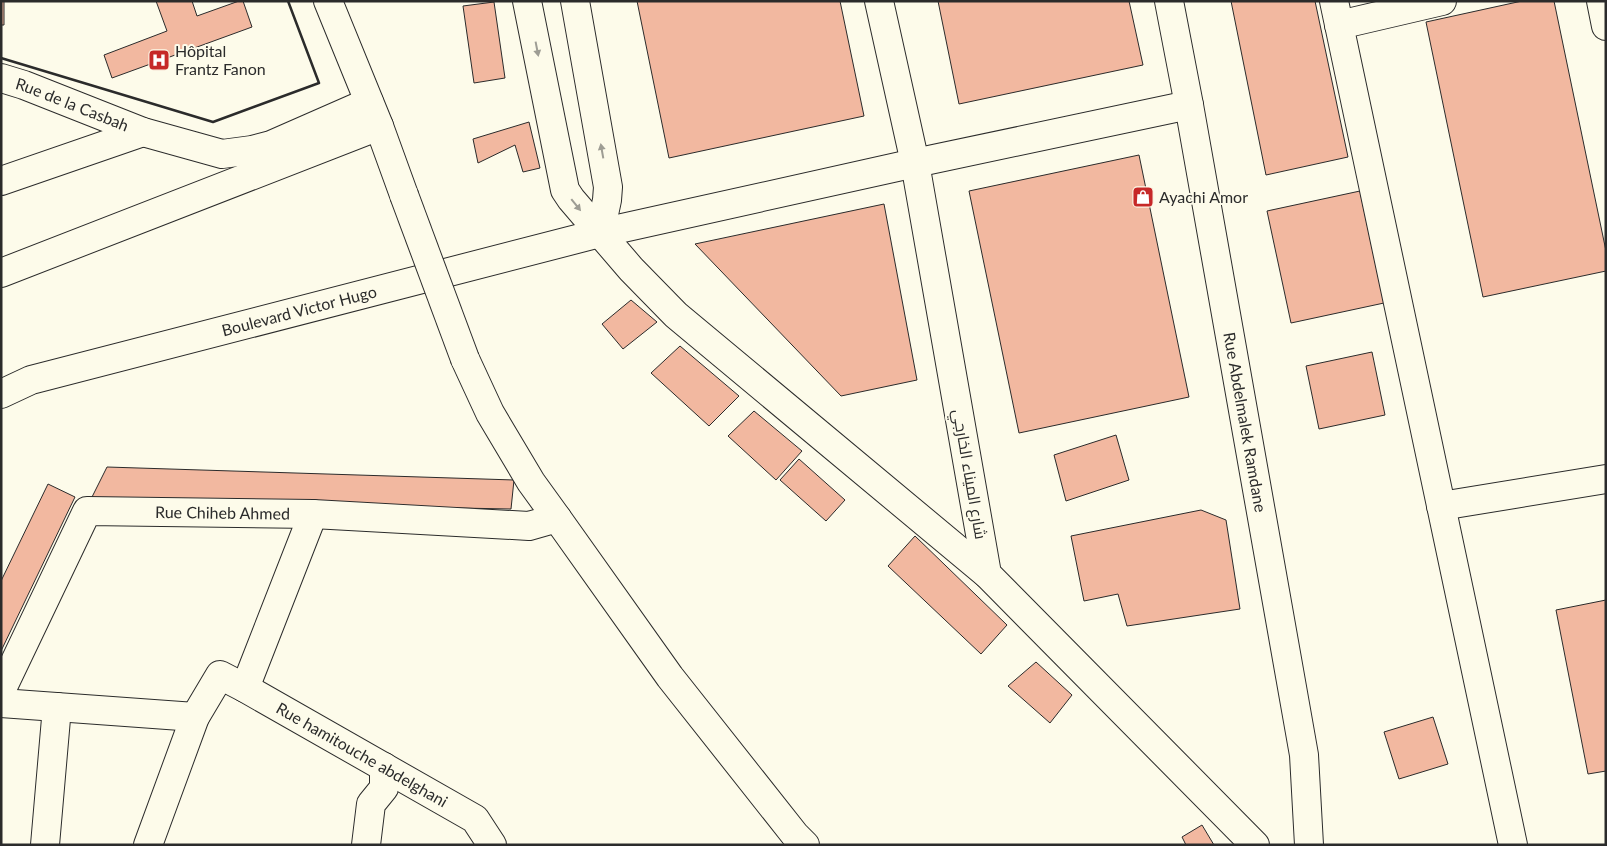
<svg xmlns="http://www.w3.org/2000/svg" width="1607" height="846" font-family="Lato,Cairo,sans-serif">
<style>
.building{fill:#f2b8a0;stroke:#2b2b2b}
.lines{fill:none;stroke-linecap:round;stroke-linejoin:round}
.minor-casing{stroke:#2b2b2b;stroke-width:30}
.minor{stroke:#fdfbea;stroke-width:28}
.minor-bridge-casing{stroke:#2b2b2b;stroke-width:30;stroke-linecap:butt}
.minor-bridge{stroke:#fdfbea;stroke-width:28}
.wall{stroke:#2b2b2b;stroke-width:2.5}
.oneway{fill:#9e9d94}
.labels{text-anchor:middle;stroke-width:4;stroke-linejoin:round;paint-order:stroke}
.poi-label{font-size:16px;fill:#2b2b2b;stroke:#fdfbea;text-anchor:start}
.street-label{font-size:16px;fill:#2b2b2b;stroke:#fdfbea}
</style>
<rect width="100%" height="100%" fill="#fdfbea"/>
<!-- building -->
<path class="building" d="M 1,1 L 4,1 L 4,25 L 1,25 Z
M 156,1 L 192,1 L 197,16 L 239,1 L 243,1 L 252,27 L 112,78 L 104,55 L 167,31 Z
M 637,1 L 840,1 L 864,116 L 669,158 Z
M 938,1 L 1129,1 L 1143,65 L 959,104 Z
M 1231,1 L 1315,1 L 1348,157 L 1266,175 Z
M 1522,1 L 1554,1 L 1606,251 L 1606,271 L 1483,297 L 1426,22 Z
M 494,2 L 505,78 L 474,83 L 463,6 Z
M 529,122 L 540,168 L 523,172 L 515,145 L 478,163 L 473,139 Z
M 1139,155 L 1189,397 L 1019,433 L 969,191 Z
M 1360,191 L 1384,303 L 1291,323 L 1267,211 Z
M 884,204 L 917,380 L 841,396 L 695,244 Z
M 631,300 L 657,322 L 623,349 L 602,324 Z
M 680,346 L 739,396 L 709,426 L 651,373 Z
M 1372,352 L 1385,415 L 1319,429 L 1306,366 Z
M 754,411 L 802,451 L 776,480 L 728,436 Z
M 1116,435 L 1129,480 L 1066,501 L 1054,455 Z
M 799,459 L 845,500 L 826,521 L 780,480 Z
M 107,467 L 514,480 L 511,509 L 90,501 Z
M 48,484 L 75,497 L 1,651 L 1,581 Z
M 1201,510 L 1226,520 L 1240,609 L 1127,626 L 1118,594 L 1084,601 L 1071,536 Z
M 915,536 L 1007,625 L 981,654 L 888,566 Z
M 1606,600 L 1606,771 L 1588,774 L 1556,610 Z
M 1036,662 L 1072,695 L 1050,723 L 1008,686 Z
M 1433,717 L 1448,764 L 1399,779 L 1384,732 Z
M 1202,825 L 1214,845 L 1186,845 L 1182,837 Z"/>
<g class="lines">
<!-- minor casing -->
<g class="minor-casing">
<g id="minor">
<path d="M 328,1 L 379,126 L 404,195"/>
<path d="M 527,1 L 565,190 L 571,199 L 631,269 L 676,315 L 987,574"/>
<path d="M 575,1 L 608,187 L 607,200 L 600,233"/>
<path d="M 879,1 L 915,163 L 987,574 L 1255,845"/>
<path id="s1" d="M 1169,1 L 1189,105 L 1304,755 L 1309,845"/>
<path d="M 1334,1 L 1513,845"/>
<path d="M 1601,1 L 1606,26"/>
<path d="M 1339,25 L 1442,1"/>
<path id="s2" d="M 1,78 L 24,85 L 143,132 L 222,154 L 252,150 L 271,145 L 369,102"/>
<path d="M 1,181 L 143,132"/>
<path d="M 1,273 L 379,126"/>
<path d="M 465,359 L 490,413 L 531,482 L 557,518 L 670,677 L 795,835 L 805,845"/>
<path id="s3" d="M 1,394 L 31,380 L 600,233 L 915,163 L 1189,105"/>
<path d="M 1441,506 L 1606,479"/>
<path d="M 245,688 L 313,514"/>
<path id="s4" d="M 1,691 L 87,511 L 313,514 L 529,526 L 557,518"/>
<path d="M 1,703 L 195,717"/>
<path d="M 45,845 L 57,707"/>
<path id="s5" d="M 148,845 L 195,717 L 220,675 L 245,688 L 475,819 L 492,845"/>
<path d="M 366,845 L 371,804 L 384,788 L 384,767"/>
</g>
</g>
<!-- minor -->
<use href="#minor" class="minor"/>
<!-- minor-bridge casing -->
<g class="minor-bridge-casing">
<path id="minor-bridge" d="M 404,195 L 465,359"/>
</g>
<!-- minor-bridge -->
<use href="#minor-bridge" class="minor-bridge"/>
<!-- wall -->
<path class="wall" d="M 1,58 L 213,122 L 319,83 L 288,1"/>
</g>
<!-- one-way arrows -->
<defs><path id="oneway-solid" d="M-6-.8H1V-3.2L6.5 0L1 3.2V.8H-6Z" transform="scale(1.25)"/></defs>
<g class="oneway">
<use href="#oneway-solid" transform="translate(537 49) rotate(79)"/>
<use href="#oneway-solid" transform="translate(602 151) rotate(-100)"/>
<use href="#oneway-solid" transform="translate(576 205) rotate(51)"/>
</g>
<!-- icons -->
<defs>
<g id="hospital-square" transform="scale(1.125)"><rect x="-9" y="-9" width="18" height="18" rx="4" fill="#c62828" stroke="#fdfbea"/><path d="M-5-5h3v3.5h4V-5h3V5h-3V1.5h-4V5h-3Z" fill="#fff"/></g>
<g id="shop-square" transform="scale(1.125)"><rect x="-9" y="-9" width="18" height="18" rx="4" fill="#c62828" stroke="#fdfbea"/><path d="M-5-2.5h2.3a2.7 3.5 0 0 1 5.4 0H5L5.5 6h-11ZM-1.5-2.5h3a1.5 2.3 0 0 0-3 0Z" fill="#fff"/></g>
</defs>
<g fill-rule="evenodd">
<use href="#hospital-square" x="159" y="60"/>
<use href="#shop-square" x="1143" y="197"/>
</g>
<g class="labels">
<!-- poi labels -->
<g class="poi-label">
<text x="175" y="57">Hôpital<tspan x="175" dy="18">Frantz Fanon</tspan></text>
<text x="1159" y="203">Ayachi Amor</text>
</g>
<!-- street labels -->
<g class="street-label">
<text dy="6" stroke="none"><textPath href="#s2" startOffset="76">Rue de la Casbah</textPath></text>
<text dy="6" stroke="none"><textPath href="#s3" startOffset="310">Boulevard Victor Hugo</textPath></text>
<text dy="6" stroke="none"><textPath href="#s1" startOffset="428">Rue Abdelmalek Ramdane</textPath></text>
<text transform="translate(970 474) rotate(80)" y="6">شارع الميناء الخارجي</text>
<text dy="6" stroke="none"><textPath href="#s4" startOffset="335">Rue Chiheb Ahmed</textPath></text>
<text dy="6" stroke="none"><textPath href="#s5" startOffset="348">Rue hamitouche abdelghani</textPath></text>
</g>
</g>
<!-- border -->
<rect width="1607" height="846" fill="none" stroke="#2b2b2b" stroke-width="5"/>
</svg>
